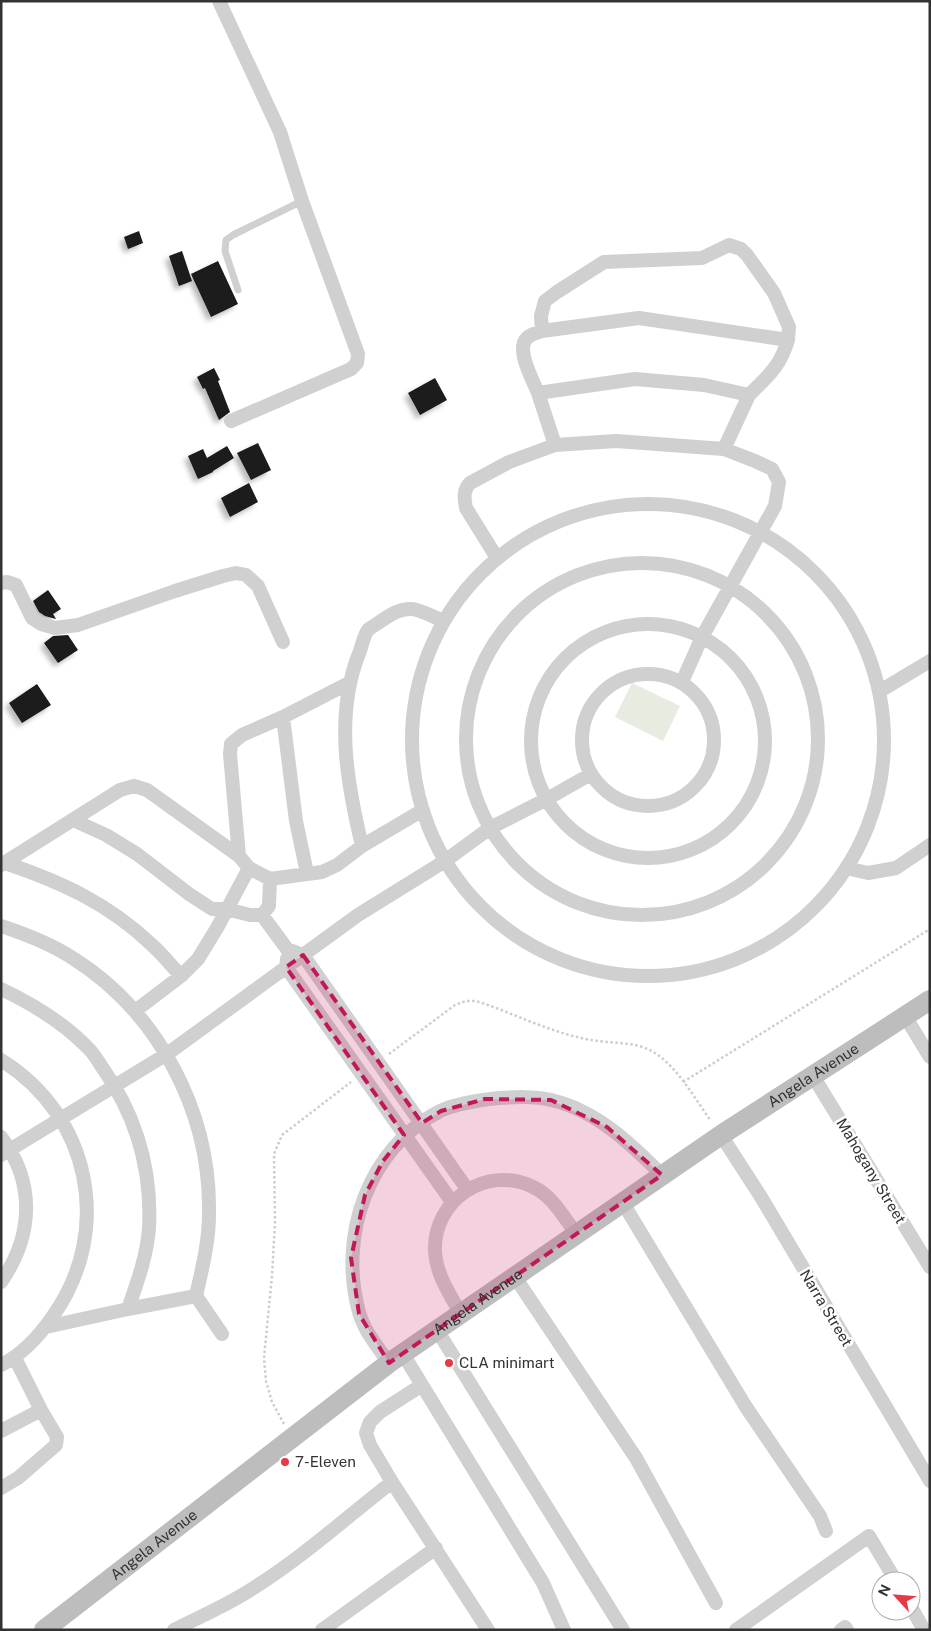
<svg xmlns="http://www.w3.org/2000/svg" width="931" height="1631" font-family="'Public Sans',sans-serif">
<style>
.green{fill:#e6ecdf}
.building{fill:#1a1a1a;filter:url(#shadow)}
.lines{fill:none;stroke-linecap:round;stroke-linejoin:round}
.path{stroke:#cdcdcd;stroke-width:2.5;stroke-dasharray:2.5 2.5;stroke-linecap:butt}
.lane{stroke:#d0d0d0;stroke-width:7}
.street{stroke:#d0d0d0;stroke-width:14}
.secondary{stroke:#bdbdbd;stroke-width:20}
.marked{fill:#c2185b;fill-opacity:0.2;stroke:#c2185b;stroke-width:4;stroke-dasharray:10 6;stroke-linejoin:round}
.poi-dot{fill:#e63946;stroke:#fff;stroke-width:2}
.labels{text-anchor:middle;stroke-width:5;stroke-linejoin:round;paint-order:stroke}
.street-label{font-size:15px;fill:#333;stroke:#fff}
.poi-label{font-size:15px;fill:#333;stroke:#fff;text-anchor:start}
</style>
<defs>
<filter id="shadow"><feDropShadow dx="-4" dy="4" stdDeviation="2.5" flood-color="#0004"/></filter>
</defs>
<rect width="100%" height="100%" fill="#fff"/>
<!-- green -->
<path class="green" d="M 632,683 L 680,706 L 663,741 L 615,717 Z"/>
<!-- building -->
<path class="building" d="M 139,231 L 143,243 L 128,249 L 124,237 Z
M 182,251 L 192,281 L 179,286 L 169,256 Z
M 218,261 L 238,304 L 211,317 L 191,274 Z
M 214,368 L 220,380 L 218,381 L 230,412 L 219,420 L 205,388 L 203,389 L 197,377 Z
M 435,378 L 447,400 L 420,415 L 408,393 Z
M 258,443 L 271,470 L 251,480 L 237,453 Z
M 227,446 L 234,458 L 213,471 L 213,472 L 198,479 L 188,456 L 203,449 L 207,458 Z
M 249,483 L 258,502 L 230,517 L 221,498 Z
M 48,590 L 61,609 L 53,614 L 56,619 L 45,616 L 39,612 L 33,601 Z
M 68,635 L 78,650 L 58,663 L 44,643 L 53,636 Z
M 37,684 L 51,705 L 22,723 L 9,703 Z"/>
<g class="lines">
<!-- path -->
<path class="path" d="M 389,1054 L 455,1005 L 466,1001 L 476,1001 C 520,1015 559,1038 607,1042 C 625,1043 643,1044 658,1055 C 680,1071 695,1099 711,1121
M 683,1082 L 930,929
M 284,1424 L 272,1402 L 266,1381 L 264,1358 L 272,1276 L 275,1223 L 274,1154 L 282,1135 L 351,1082"/>
<!-- lane -->
<path class="lane" d="M 238,290 L 225,251 L 226,240 L 233,235 L 302,201"/>
<!-- street -->
<path class="street" d="M 219,1 L 280,132 L 302,201 L 358,354 L 357,363 L 351,369 L 231,421
M 542,331 L 541,316 L 545,301 L 557,292 L 604,262 L 702,258 L 729,245 L 741,249 L 747,255 L 774,293 L 789,327 L 788,340
M 538,393 C 533,380 515,349 527,338 C 531,334 537,333 542,331 L 639,318 L 788,340 C 780,367 768,376 749,395
M 555,445 L 538,393 L 635,379 L 704,385 L 749,395 L 724,449
M412 740a236 236 0 1 1 472 0a236 236 0 1 1-472 0Z
M 497,558 L 466,508 C 464,498 463,490 470,483 L 509,462 L 555,445 L 616,441 L 724,449 L 755,461 L 772,469 L 779,482 L 775,506 L 702,637 L 682,682
M466 739a176 176 0 1 1 352 0a176 176 0 1 1-352 0Z
M 1,583 L 7,582 L 16,585 L 32,618 L 41,624 L 55,628 L 78,625 L 175,591 L 223,576 L 236,573 L 246,575 L 258,586 L 283,642
M531 741a117 117 0 1 1 234 0a117 117 0 1 1-234 0Z
M582 740a66 66 0 1 1 132 0a66 66 0 1 1-132 0Z
M 349,683 L 283,717 L 242,735 L 231,744 L 230,754 L 239,856 L 249,868 L 270,879 L 322,872 L 337,865 L 362,846 L 423,810
M 880,691 L 930,661
M 283,717 L 296,821 L 307,873
M 73,820 L 106,835 L 137,854 L 189,894 L 212,909 L 226,909 L 250,915 L 262,915 L 269,906 L 270,879
M 362,846 C 347,783 334,714 360,651 C 362,645 364,635 368,630 C 371,627 377,624 381,621 C 390,615 400,608 412,609 C 422,610 435,618 444,621
M 5,863 C 61,882 108,903 152,945 C 162,954 171,965 181,976
M 1,865 L 120,790 L 134,786 L 147,790 L 239,856
M 846,868 L 868,873 L 896,868 L 930,845
M 262,915 L 287,949 L 303,955 L 467,1189
M 1,926 C 25,934 49,943 71,957 C 158,1011 211,1112 209,1214 C 209,1242 202,1269 196,1296 L 222,1334
M 287,959 L 286,967 L 452,1202
M 1,989 C 33,1004 64,1023 89,1049 C 94,1054 98,1061 102,1067 C 136,1115 152,1169 149,1228 C 147,1256 137,1283 128,1309
M 135,1011 L 181,976 L 198,959 L 217,928 L 249,868
M 905,1016 L 930,1057
M 1,1060 C 90,1115 114,1230 53,1316 C 40,1335 23,1354 1,1365
M 813,1076 L 930,1267
M 721,1135 L 761,1197 L 930,1481
M 1,1137 C 36,1183 33,1236 1,1282
M 1,1155 L 167,1054 L 358,915 L 445,861 L 490,828 L 547,799 L 591,774
M 623,1203 L 746,1407 L 820,1516 L 826,1531
M 515,1277 L 636,1458 L 716,1603
M 461,1314 C 450,1295 436,1274 435,1251 C 433,1200 487,1164 533,1187 C 553,1196 564,1218 577,1235
M 46,1327 L 128,1309 L 196,1296
M 437,1330 L 623,1630
M 403,1354 L 543,1583 L 564,1630
M 389,1363 C 378,1347 364,1331 359,1312 C 338,1236 368,1148 440,1111 C 457,1103 480,1100 499,1098 C 516,1097 534,1096 551,1100 C 596,1110 631,1144 662,1175
M 422,1385 L 380,1412 L 370,1422 L 366,1433 L 370,1445 L 392,1482 L 488,1630
M 1,1431 L 41,1410
M 1,1488 L 18,1478 L 56,1445 L 57,1437 L 41,1410 L 15,1358
M 911,1607 L 924,1630
M 174,1630 C 201,1616 230,1604 255,1587 C 304,1556 347,1517 392,1482
M 322,1630 L 436,1548
M 736,1630 L 869,1536 L 896,1581
M 841,1630 L 845,1627 L 847,1630"/>
<!-- secondary -->
<path class="secondary" id="s1" d="M 44,1630 L 389,1363 L 721,1135 L 930,1000"/>
</g>
<!-- marked area -->
<path class="marked" d="M 303,955 L 422,1123 L 441,1111 L 485,1099 L 551,1100 L 607,1127 L 662,1175 L 389,1363 L 359,1314 L 351,1258 L 365,1195 L 383,1161 L 404,1135 L 286,967 Z"/>
<!-- markers -->
<g class="poi-dot">
<circle cx="449" cy="1363" r="5"/>
<circle cx="285" cy="1462" r="5"/>
</g>
<g class="labels">
<!-- street labels -->
<g class="street-label">
<text dy="5" stroke="none"><textPath href="#s1" startOffset="949">Angela Avenue</textPath></text>
<text transform="translate(871 1171) rotate(59)" y="5">Mahogany Street</text>
<text dy="5" stroke="none"><textPath href="#s1" startOffset="544">Angela Avenue</textPath></text>
<text transform="translate(826 1308) rotate(59)" y="5">Narra Street</text>
<text dy="5" stroke="none"><textPath href="#s1" startOffset="139">Angela Avenue</textPath></text>
</g>
<!-- poi labels -->
<g class="poi-label">
<text x="459" y="1368">CLA minimart</text>
<text x="295" y="1467">7-Eleven</text>
</g>
</g>
<!-- border -->
<rect width="931" height="1631" fill="none" stroke="#333333" stroke-width="5"/>
<!-- north arrow -->
<g transform="translate(896 1596) rotate(296)"><circle r="24" fill="#ffffff" stroke="#adadad"/>
<path d="M0-4L9 19L0 12L-9 19Z" fill="#e63946"/>
<text y="-8" font-size="14" font-weight="bold" text-anchor="middle" fill="#333333">N</text>
</g>
</svg>
